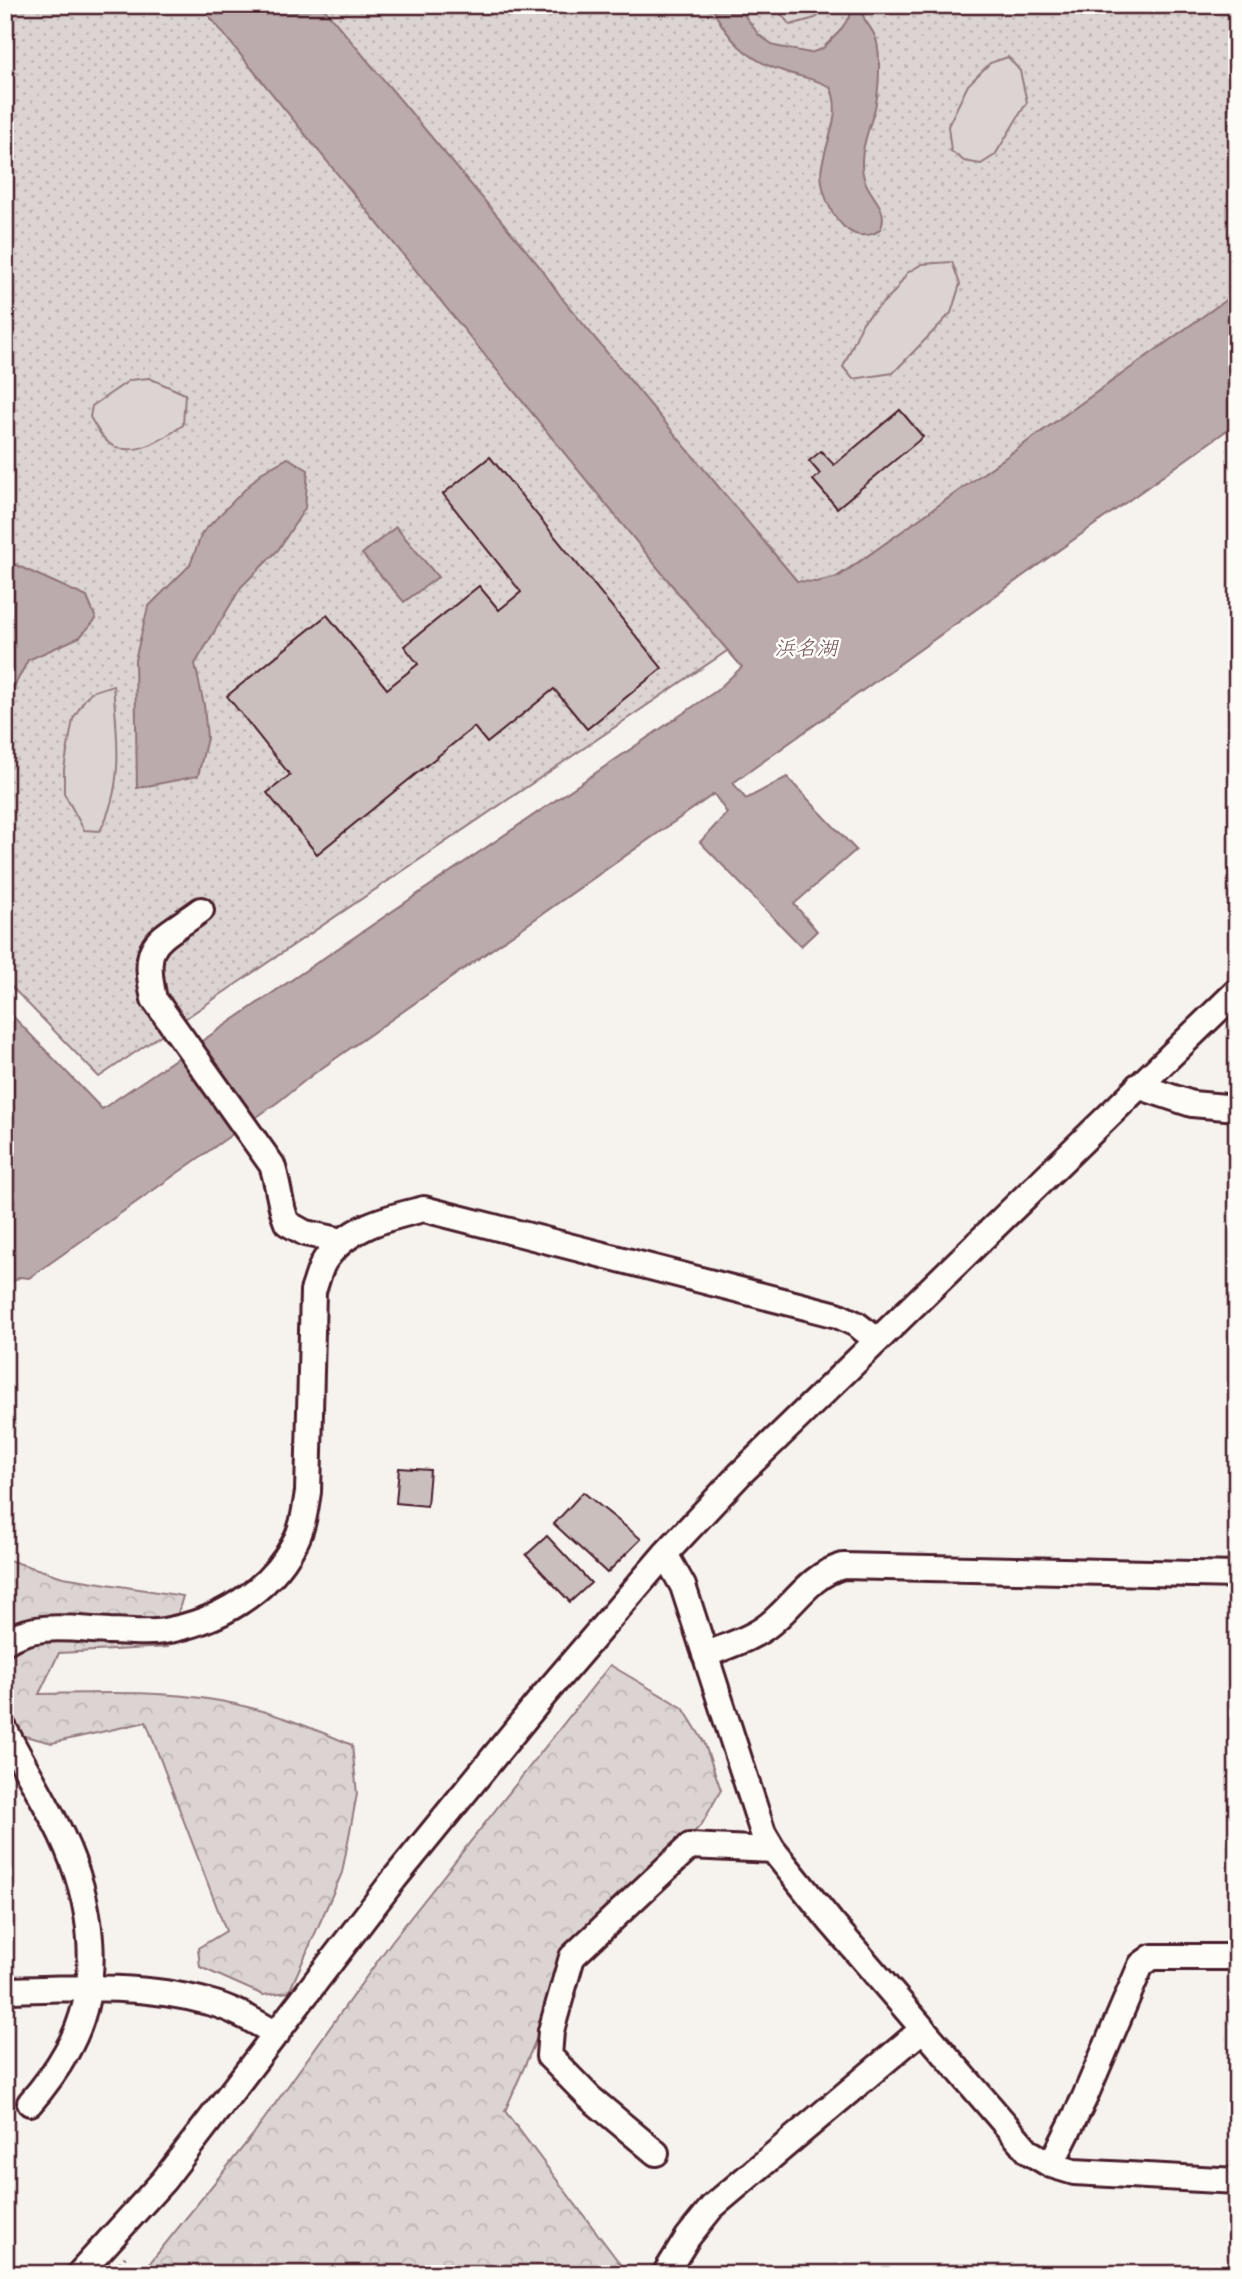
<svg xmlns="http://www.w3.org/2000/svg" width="1242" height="2279" font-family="'Comic Neue','Klee One',sans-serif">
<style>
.green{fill:url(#green-dots);stroke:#937a7e;stroke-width:2}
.forest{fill:url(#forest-crowns);stroke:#937a7e;stroke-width:2}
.pitch{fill:#dcd4d2;stroke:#937a7e;stroke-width:2}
.water{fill:#bbabac;stroke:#8e7378;stroke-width:2}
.building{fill:#cbbfbe;stroke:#4a1f2b;stroke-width:2}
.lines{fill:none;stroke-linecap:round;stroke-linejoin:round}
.minor-casing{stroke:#4a1f2b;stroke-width:30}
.path{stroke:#4a1f2b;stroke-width:3.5;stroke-dasharray:2 5;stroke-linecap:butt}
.minor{stroke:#fdfcf7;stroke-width:24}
.labels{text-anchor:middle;stroke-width:5;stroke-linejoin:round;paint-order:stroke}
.water-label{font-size:21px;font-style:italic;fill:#725058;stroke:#fdfcf7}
</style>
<defs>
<pattern id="green-dots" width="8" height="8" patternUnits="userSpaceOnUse" patternTransform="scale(1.75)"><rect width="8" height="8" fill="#dcd4d2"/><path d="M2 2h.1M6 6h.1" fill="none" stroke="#beb6b4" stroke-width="1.8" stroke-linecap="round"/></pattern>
<pattern id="forest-crowns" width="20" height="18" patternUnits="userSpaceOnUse" patternTransform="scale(1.75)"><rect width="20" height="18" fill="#dcd4d2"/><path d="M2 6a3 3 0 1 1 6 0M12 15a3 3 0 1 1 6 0" fill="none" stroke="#beb6b4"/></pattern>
</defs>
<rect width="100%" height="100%" fill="#f6f3ef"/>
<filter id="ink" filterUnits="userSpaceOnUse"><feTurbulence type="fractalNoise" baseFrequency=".0143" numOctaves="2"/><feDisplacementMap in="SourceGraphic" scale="14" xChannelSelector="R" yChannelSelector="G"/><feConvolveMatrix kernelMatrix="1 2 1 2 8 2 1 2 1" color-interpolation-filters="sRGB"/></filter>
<g filter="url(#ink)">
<!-- green -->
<path class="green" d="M 5,5 L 1237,5 L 1237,298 L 879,548 L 99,1077 L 5,980 Z"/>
<!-- forest -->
<path class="forest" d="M 5,1559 L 63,1577 L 183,1596 L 168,1647 L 59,1653 L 39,1694 C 99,1693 160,1690 220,1701 C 266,1709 310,1727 352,1745 L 357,1794 L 342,1873 L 289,1992 L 263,1995 L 200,1967 L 198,1948 L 226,1931 L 146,1722 L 52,1743 L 5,1731 Z
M 610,1665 L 683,1708 L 704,1742 L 721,1790 L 702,1824 L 572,1957 L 505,2111 L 621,2265 L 620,2274 L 141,2274 L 252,2136 L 392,1941 Z"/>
<!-- pitch -->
<path class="pitch" d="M 774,5 L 826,5 L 825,11 L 815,18 L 790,25 Z
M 1008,57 L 1020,71 L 1027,102 L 995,155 L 981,164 L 964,161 L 951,151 L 948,126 L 968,85 L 990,63 Z
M 952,262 L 960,284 L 951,313 L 893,373 L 853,379 L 843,367 L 863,322 L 895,291 L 907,273 L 922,264 Z
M 149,378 L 185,394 L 183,425 C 164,439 134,459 110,444 C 102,438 95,426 90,417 L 92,406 L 130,380 Z
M 113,685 C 117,735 125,784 100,831 L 84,830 L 64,793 L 64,769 L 73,719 L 83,702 L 91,692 Z"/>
<!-- water -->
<path class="water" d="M 200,5 L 321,5 L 540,267 L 564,301 L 797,581 L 816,582 L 838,577 L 1237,292 L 1237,423 L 733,783 L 746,799 L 787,777 L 856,850 L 794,904 L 817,931 L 801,946 L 700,842 L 727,813 L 714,794 L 312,1075 L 278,1102 L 29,1278 L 20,1277 L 5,1287 L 5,1008 L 102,1109 L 716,691 L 742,667 L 679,594 Z
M 711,5 L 737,5 L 759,35 L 775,46 L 810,53 L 822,49 L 839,32 L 850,16 L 851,5 L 861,5 C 864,24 866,19 874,34 C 882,49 879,91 875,108 C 869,130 856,158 865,181 C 870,196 887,207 882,225 C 879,235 864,237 855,234 C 845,230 837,220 832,212 C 825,199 819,180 822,166 C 826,140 843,113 830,87 C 815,78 799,77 783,71 C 747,60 726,38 711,5 Z
M 288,458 L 308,470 L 305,508 L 278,550 L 241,587 L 195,664 L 204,705 L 207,738 L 198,776 L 137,788 L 135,660 L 148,607 L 190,565 L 202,533 L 261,473 Z
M 396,527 L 438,577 L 404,602 L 362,554 Z
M 5,560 L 87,597 L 96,619 L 80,637 L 28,660 L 5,704 Z"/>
<!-- building -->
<path class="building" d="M 900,410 L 923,437 L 837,508 L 813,480 L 820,474 L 809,461 L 821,451 L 834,465 Z
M 490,457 L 662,668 L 587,729 L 554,689 L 487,743 L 474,727 L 317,854 L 267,793 L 290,775 L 227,696 L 327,615 L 387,689 L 418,664 L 404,646 L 479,586 L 499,610 L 521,592 L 443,494 Z
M 399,1468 L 430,1470 L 427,1506 L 396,1503 Z
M 583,1492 L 641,1539 L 607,1573 L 554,1524 Z
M 547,1536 L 591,1583 L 570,1602 L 526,1555 Z"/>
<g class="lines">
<!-- minor casing -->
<g class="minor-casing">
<path id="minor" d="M 201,910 C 156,943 141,940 154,999 L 272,1165 C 279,1185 279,1204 287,1223 L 305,1233 L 343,1241
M 1138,1086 L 1192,1104 L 1237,1108
M 665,1554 L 683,1586 L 763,1833 L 773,1850 L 831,1922 L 1029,2152 L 1051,2165 L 1074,2172 L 1237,2181
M 5,1642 C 35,1621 77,1630 110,1631 C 127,1631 148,1634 164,1631 C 217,1622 268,1593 294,1544 C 303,1529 305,1510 308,1492 L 313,1291 C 317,1281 319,1269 325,1260 C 348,1227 386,1218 424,1209 L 837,1315 L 856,1324 L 877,1340
M 705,1655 C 726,1646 752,1639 770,1624 C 795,1604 810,1575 843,1566 L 1237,1575
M 5,1730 C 23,1765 44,1799 61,1834 C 93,1901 105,1984 67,2051 C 57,2069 44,2087 30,2103
M 8,1990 C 75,1988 143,1984 208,2002 C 233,2008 255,2022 277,2034
M 656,2153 L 589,2097 L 549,2056 L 551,2031 L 572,1957 L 690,1846 L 773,1850
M 1051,2165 L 1084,2099 L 1141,1965 L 1152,1957 L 1237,1957
M 79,2274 L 164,2180 L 395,1878 L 545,1694 L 665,1554 L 740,1474 L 1237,991
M 665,2274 L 688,2237 L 712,2207 L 923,2029"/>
</g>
<!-- path -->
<path class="path" d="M 111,2274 L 125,2257"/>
<!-- minor -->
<use href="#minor" class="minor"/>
</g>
</g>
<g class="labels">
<!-- water labels -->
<g class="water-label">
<text x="806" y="655">浜名湖</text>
</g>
</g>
<!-- margin -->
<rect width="1242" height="2279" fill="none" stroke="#fdfcf7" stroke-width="28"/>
<rect x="14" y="14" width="1214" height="2251" fill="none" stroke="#4a1f2b" stroke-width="2.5" filter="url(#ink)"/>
</svg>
